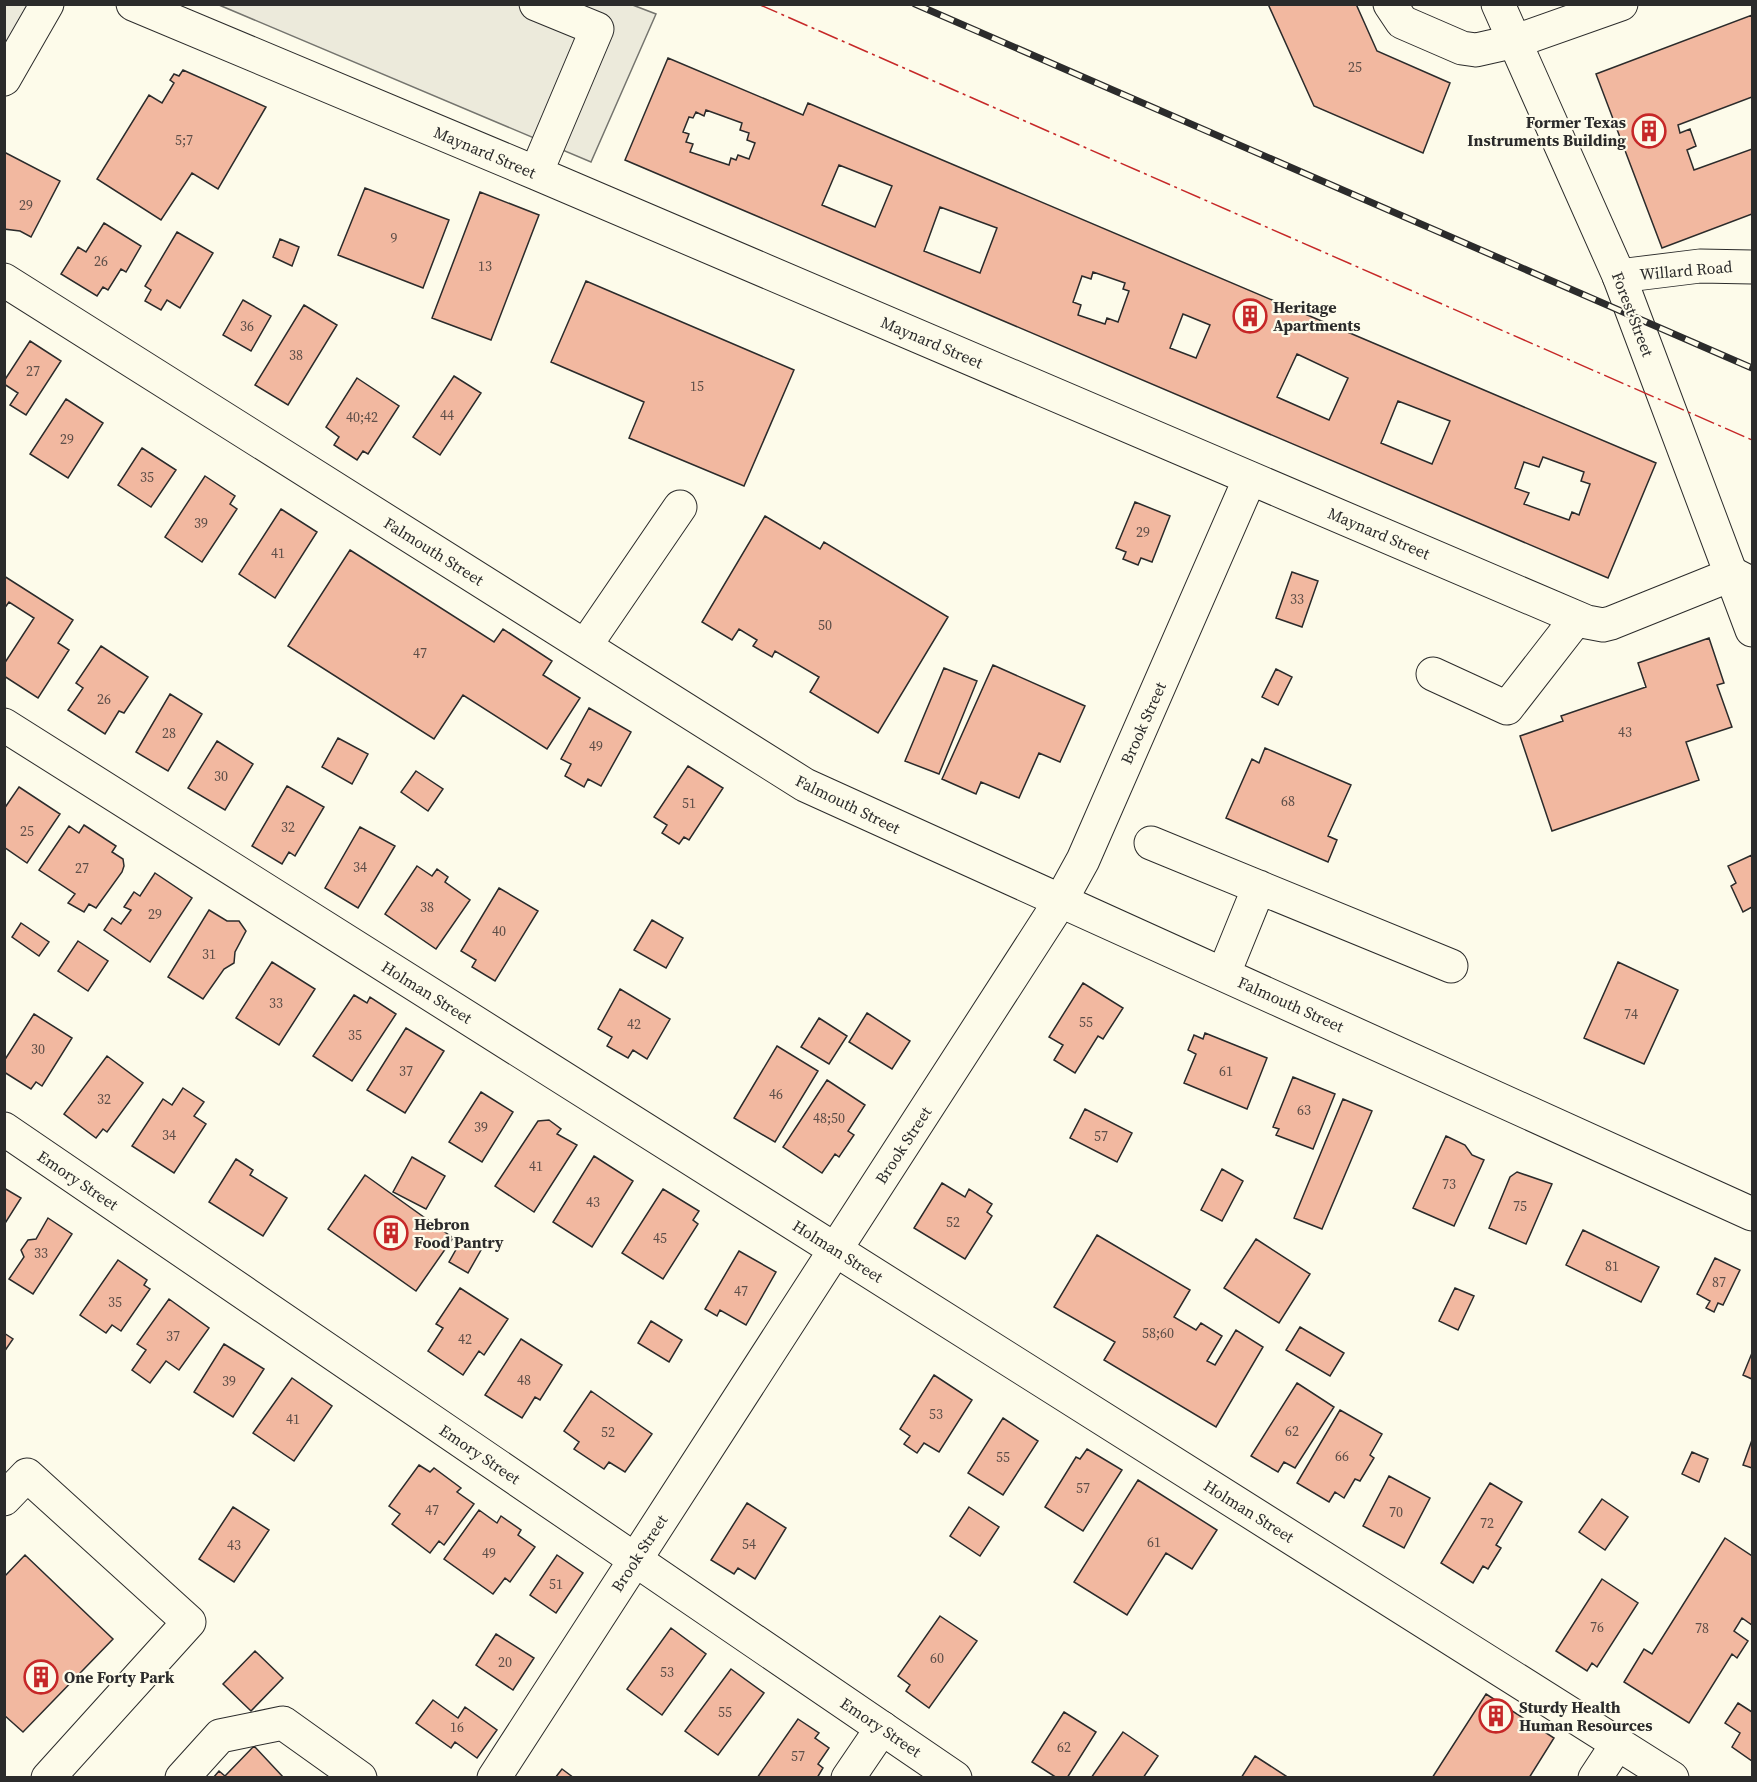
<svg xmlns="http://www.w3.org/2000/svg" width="1757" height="1782" font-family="'Source Serif 4',serif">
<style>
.parking{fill:#eceadb;stroke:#74746e;stroke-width:1.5}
.building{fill:#f2b8a0;stroke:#2b2b2b;stroke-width:1.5;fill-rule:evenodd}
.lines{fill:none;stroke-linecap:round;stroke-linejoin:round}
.minor-casing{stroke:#2b2b2b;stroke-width:35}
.major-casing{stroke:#2b2b2b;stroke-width:35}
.minor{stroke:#fdfbea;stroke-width:33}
.major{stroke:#fdfbea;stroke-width:33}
.rail-casing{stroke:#2b2b2b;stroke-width:7}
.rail{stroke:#fdfbea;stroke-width:4.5;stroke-dasharray:14;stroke-linecap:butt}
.power{stroke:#c62828;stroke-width:1.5;stroke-dasharray:21 4.5 3 4.5;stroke-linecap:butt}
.labels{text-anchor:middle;stroke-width:4.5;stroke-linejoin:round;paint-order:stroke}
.number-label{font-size:14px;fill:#5d4e48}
.poi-label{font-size:16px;font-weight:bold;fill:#2b2b2b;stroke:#fdfbea;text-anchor:start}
.street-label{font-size:16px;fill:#2b2b2b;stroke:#fdfbea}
</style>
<rect width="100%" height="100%" fill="#fdfbea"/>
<!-- parking -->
<path class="parking" d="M 630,4 L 656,14 L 591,162 L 219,5 Z
M 4,5 L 30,5 L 7,43 L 5,41 Z"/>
<!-- building -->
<path class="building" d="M 1268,4 L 1356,4 L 1377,51 L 1450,83 L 1423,153 L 1314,106 Z
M 1752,15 L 1752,97 L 1678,125 L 1680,133 L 1690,129 L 1696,146 L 1687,150 L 1694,170 L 1752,149 L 1752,214 L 1662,248 L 1596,74 Z
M 668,58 L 803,115 L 808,103 L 1656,463 L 1608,578 L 625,160 ZM 706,110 L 742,123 L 740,130 L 749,133 L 747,140 L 755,143 L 749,159 L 738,155 L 736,160 L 731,158 L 729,165 L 690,152 L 693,144 L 686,142 L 689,134 L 683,132 L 689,117 L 693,118 L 696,112 L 704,116 ZM 839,165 L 892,186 L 875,227 L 822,205 ZM 940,207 L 997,228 L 980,273 L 924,251 ZM 1093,272 L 1125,283 L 1123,289 L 1129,291 L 1118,322 L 1107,318 L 1105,324 L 1078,315 L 1081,305 L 1073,302 L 1082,276 L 1091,279 ZM 1183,314 L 1210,325 L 1196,358 L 1170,348 ZM 1297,354 L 1348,378 L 1329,420 L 1277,397 ZM 1398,401 L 1450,421 L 1432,464 L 1381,443 ZM 1543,457 L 1584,472 L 1581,481 L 1590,484 L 1579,515 L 1572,512 L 1569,520 L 1524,504 L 1529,493 L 1515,488 L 1524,462 L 1539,467 Z
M 183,70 L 266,107 L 218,189 L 192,173 L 161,220 L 97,179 L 149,95 L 162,103 L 174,83 L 170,80 L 174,74 L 179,76 Z
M 4,152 L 60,181 L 31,237 L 20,231 L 4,229 Z
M 365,188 L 449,220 L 423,288 L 338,255 Z
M 480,192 L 539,215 L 491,340 L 432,318 Z
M 104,223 L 141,246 L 126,272 L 121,269 L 108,290 L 103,287 L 97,296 L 61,274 L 78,247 L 86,252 Z
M 177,232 L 213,253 L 180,308 L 167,300 L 161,310 L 145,301 L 151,290 L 145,286 Z
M 280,239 L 299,247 L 292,266 L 273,257 Z
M 586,281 L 794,370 L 744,486 L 629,438 L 644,402 L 551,362 Z
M 243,300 L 271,316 L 251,351 L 223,335 Z
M 304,305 L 337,325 L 288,405 L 255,385 Z
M 30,341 L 61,361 L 26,415 L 10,405 L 18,393 L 4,384 L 4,381 Z
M 454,376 L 481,393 L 440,455 L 413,437 Z
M 357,378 L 399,406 L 368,454 L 363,451 L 357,460 L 334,445 L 339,437 L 326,427 Z
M 66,399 L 103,423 L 68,478 L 30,454 Z
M 142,448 L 176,470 L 151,507 L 118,485 Z
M 205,476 L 235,496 L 230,504 L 237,509 L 202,562 L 165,537 Z
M 1135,502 L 1170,516 L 1152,562 L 1141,558 L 1138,565 L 1123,559 L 1126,552 L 1116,548 Z
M 281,509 L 317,532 L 275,598 L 239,574 Z
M 765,516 L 820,549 L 824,542 L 948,617 L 878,733 L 810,692 L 819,677 L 775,651 L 772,657 L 753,646 L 757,640 L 739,629 L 732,640 L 702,622 Z
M 350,550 L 494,642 L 503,629 L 552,661 L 543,675 L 580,698 L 547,749 L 463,695 L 434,739 L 288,646 Z
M 1292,572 L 1318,581 L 1302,627 L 1276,618 Z
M 4,576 L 73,620 L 58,643 L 69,650 L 38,698 L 4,676 L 4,664 L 34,618 L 9,602 L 4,609 Z
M 1709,638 L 1724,683 L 1717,685 L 1732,727 L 1686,742 L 1699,780 L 1552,831 L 1520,736 L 1563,721 L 1561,716 L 1646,687 L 1638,663 Z
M 101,646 L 148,677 L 124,713 L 119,711 L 105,734 L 68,710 L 83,688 L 76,683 Z
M 993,665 L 1085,706 L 1060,762 L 1039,753 L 1019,798 L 981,782 L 976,794 L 942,779 Z
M 944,668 L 977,681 L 939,774 L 905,761 Z
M 1276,669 L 1292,677 L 1278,705 L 1262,697 Z
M 170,694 L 202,714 L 168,771 L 136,752 Z
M 589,708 L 631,732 L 601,786 L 588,779 L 584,787 L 565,776 L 571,764 L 561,759 Z
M 338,738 L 368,754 L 352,784 L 322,767 Z
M 217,741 L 253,764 L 225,810 L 188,788 Z
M 1265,748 L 1351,785 L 1328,836 L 1337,840 L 1328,862 L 1226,818 L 1252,759 L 1259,763 Z
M 688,766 L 723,788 L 689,840 L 684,837 L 679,844 L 662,833 L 667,825 L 654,817 Z
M 416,771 L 443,789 L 428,811 L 401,792 Z
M 287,786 L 324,807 L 295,856 L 289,852 L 282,864 L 252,846 Z
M 19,787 L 60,814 L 27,863 L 4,847 L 4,809 Z
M 84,825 L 116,846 L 112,852 L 123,859 L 124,866 L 122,872 L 96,908 L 89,904 L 84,912 L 68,903 L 75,894 L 39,870 L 69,826 L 79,833 Z
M 360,827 L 395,846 L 358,908 L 325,888 Z
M 1752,855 L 1752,907 L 1743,912 L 1731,886 L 1736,883 L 1728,866 Z
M 417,866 L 432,876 L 437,869 L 448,877 L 445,882 L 470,900 L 436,949 L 385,914 Z
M 155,873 L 192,898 L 150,962 L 104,930 L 112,918 L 121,924 L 131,910 L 124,907 L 134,892 L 140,896 Z
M 499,888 L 538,911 L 495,981 L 472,967 L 476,960 L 461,951 Z
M 209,910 L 227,921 L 239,921 L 246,931 L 235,952 L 234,963 L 224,969 L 203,999 L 168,977 Z
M 652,920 L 683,938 L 666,968 L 634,950 Z
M 21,923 L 49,942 L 39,956 L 12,937 Z
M 78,941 L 108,961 L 88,991 L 58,971 Z
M 272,962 L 315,989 L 279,1045 L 236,1018 Z
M 1618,962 L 1678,990 L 1644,1064 L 1584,1038 Z
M 1083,983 L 1123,1008 L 1103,1039 L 1098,1036 L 1075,1073 L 1054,1060 L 1063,1045 L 1049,1037 Z
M 620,989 L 670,1019 L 647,1059 L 633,1050 L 628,1058 L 607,1046 L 612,1037 L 598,1029 Z
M 354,995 L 367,1003 L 370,997 L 396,1014 L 352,1081 L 313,1056 Z
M 867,1013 L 910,1041 L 892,1069 L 849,1042 Z
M 34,1014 L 72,1038 L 42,1086 L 36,1082 L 31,1089 L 4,1072 L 4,1061 Z
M 819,1018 L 847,1036 L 829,1064 L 801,1047 Z
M 406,1028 L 444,1051 L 405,1113 L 367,1090 Z
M 1205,1033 L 1267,1058 L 1247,1109 L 1184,1083 L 1196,1054 L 1188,1050 L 1194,1035 L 1203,1039 Z
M 777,1046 L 818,1071 L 775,1142 L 734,1118 Z
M 107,1056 L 143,1083 L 107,1132 L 103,1129 L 96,1138 L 64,1114 Z
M 1293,1077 L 1335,1094 L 1313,1149 L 1276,1135 L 1279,1129 L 1273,1127 Z
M 827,1080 L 865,1105 L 848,1131 L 854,1135 L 839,1157 L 835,1154 L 822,1173 L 783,1147 Z
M 183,1088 L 204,1102 L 194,1116 L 206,1124 L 174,1173 L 132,1146 L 163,1099 L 172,1105 Z
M 481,1092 L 513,1112 L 482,1162 L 449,1142 Z
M 1343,1099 L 1372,1111 L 1322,1229 L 1294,1218 Z
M 1085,1109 L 1132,1133 L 1117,1162 L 1070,1138 Z
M 549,1120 L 561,1129 L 557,1134 L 577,1145 L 534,1212 L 495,1186 L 538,1121 Z
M 1446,1136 L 1465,1145 L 1472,1155 L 1484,1160 L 1454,1226 L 1413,1208 Z
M 594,1156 L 633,1181 L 592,1247 L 553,1222 Z
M 412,1157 L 445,1176 L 426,1209 L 393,1192 Z
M 236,1159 L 253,1170 L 250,1175 L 287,1198 L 263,1236 L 209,1202 Z
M 1222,1169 L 1243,1181 L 1222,1221 L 1201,1210 Z
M 1517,1172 L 1552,1184 L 1526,1244 L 1489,1228 L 1510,1177 Z
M 365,1175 L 453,1238 L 416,1291 L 328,1229 Z
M 942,1183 L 965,1197 L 969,1189 L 992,1204 L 987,1212 L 992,1216 L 965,1259 L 914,1228 Z
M 4,1188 L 21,1198 L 4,1225 Z
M 663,1189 L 699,1211 L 693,1220 L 698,1224 L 663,1279 L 622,1253 Z
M 48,1218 L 72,1234 L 33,1294 L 9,1279 L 24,1257 L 21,1250 L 28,1240 L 36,1239 Z
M 1583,1230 L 1659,1267 L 1641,1302 L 1566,1265 Z
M 1097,1235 L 1190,1290 L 1174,1317 L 1196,1330 L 1201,1323 L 1222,1336 L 1207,1361 L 1215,1365 L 1236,1330 L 1263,1347 L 1216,1427 L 1104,1360 L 1115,1342 L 1054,1307 Z
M 462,1239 L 481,1250 L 468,1273 L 449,1262 Z
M 1256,1239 L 1310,1274 L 1279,1323 L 1224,1288 Z
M 739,1251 L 776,1272 L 746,1325 L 720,1310 L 717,1316 L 705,1309 Z
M 1715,1258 L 1740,1270 L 1723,1305 L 1718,1303 L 1714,1312 L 1706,1308 L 1710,1301 L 1697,1294 Z
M 118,1260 L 147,1280 L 144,1285 L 150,1289 L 121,1331 L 112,1325 L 106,1333 L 80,1315 Z
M 460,1288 L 508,1319 L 484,1355 L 479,1351 L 463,1375 L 428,1351 L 443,1328 L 436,1324 Z
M 1455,1288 L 1474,1296 L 1458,1330 L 1439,1321 Z
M 169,1299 L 209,1328 L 179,1370 L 166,1361 L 150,1383 L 132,1370 L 146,1350 L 137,1344 Z
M 651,1321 L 682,1340 L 669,1362 L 638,1343 Z
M 1300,1327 L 1344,1353 L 1330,1376 L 1286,1350 Z
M 4,1333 L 13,1339 L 4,1352 Z
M 521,1339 L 562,1365 L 540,1400 L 535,1397 L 522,1418 L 485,1395 Z
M 224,1344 L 264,1369 L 233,1417 L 194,1392 Z
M 1752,1353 L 1752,1379 L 1743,1375 Z
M 934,1375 L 972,1400 L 939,1452 L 924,1443 L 917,1453 L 904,1444 L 910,1436 L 900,1429 Z
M 292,1378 L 332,1406 L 294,1461 L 253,1433 Z
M 1297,1383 L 1334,1407 L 1295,1468 L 1284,1462 L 1278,1472 L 1251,1456 Z
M 591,1391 L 652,1434 L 625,1472 L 609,1462 L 604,1469 L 574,1449 L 579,1442 L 564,1431 Z
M 1340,1410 L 1382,1434 L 1370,1455 L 1374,1458 L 1360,1481 L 1355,1479 L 1344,1498 L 1335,1492 L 1329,1502 L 1297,1483 Z
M 1003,1418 L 1038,1441 L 1003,1495 L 968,1473 Z
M 1752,1440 L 1752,1468 L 1743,1465 Z
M 1087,1449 L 1122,1470 L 1083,1531 L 1045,1507 L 1076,1457 L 1080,1459 Z
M 1692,1452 L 1708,1459 L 1699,1482 L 1682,1474 Z
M 419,1465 L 430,1472 L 434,1468 L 461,1488 L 457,1492 L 474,1504 L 444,1545 L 439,1541 L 430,1553 L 392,1524 L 400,1514 L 389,1506 Z
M 1389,1476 L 1430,1498 L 1404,1548 L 1363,1526 Z
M 1138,1480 L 1217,1530 L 1192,1569 L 1166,1553 L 1127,1615 L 1074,1582 Z
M 1490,1483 L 1522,1502 L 1496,1545 L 1501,1548 L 1488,1569 L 1483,1566 L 1473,1583 L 1441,1563 Z
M 1602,1499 L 1628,1517 L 1605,1550 L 1579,1532 Z
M 747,1503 L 786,1528 L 755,1579 L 738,1568 L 734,1574 L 711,1560 Z
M 233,1507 L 269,1530 L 234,1582 L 199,1559 Z
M 969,1507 L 999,1527 L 980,1556 L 950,1536 Z
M 479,1510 L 497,1523 L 501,1516 L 521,1530 L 518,1535 L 535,1547 L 510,1582 L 505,1578 L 493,1594 L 444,1559 Z
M 1725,1538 L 1752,1556 L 1752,1625 L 1742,1618 L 1734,1631 L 1748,1641 L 1737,1658 L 1732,1654 L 1689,1723 L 1624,1682 L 1644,1649 L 1652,1654 Z
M 25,1555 L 113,1639 L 23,1732 L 4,1715 L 4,1577 Z
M 557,1555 L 583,1573 L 556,1613 L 530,1595 Z
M 1602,1579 L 1638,1603 L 1597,1667 L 1592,1663 L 1587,1671 L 1556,1651 Z
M 940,1616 L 977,1641 L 929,1708 L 906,1691 L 910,1685 L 898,1676 Z
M 671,1628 L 706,1654 L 662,1715 L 627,1689 Z
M 496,1634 L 534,1658 L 513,1690 L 476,1665 Z
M 255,1651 L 283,1678 L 251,1711 L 223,1684 Z
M 731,1669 L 764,1693 L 718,1755 L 685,1731 Z
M 1486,1694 L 1554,1738 L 1529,1778 L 1432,1778 Z
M 433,1700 L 458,1718 L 465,1707 L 497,1730 L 477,1758 L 455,1742 L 451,1748 L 416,1723 Z
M 1738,1703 L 1752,1712 L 1752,1761 L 1732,1747 L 1740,1733 L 1725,1723 Z
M 1064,1712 L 1096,1732 L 1067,1778 L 1057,1778 L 1032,1762 Z
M 798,1719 L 819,1733 L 815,1738 L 829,1748 L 818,1764 L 823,1768 L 817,1778 L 757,1778 Z
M 1123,1732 L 1158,1756 L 1143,1778 L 1091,1778 Z
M 254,1746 L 284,1778 L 213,1778 L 219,1771 L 225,1776 Z
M 1255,1756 L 1289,1778 L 1241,1778 Z
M 562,1769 L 574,1778 L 555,1778 Z"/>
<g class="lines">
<!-- minor casing -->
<g class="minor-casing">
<path id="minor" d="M 133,4 L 536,173 L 1587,622 L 1603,625 L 1611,623 L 1733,574 L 1752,584
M 536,4 L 597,29 L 536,173
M 1390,4 L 1402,22 L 1462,48 L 1476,50 L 1516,41 L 1621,4
M 4,79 L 47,4
M 1619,276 L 1700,266 L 1752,267
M 4,280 L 805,785 L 1752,1214
M 585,646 L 680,507
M 1433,674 L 1507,708 L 1577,618
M 4,725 L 1672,1778
M 1151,843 L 1451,966
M 1224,973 L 1259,887
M 4,1499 L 27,1475 L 189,1622 L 48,1778
M 635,1560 L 1061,900 L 1083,860 L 1250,478
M 182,1778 L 220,1736 L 283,1723 L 360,1778
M 848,1778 L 882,1728
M 1595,1778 L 1618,1743"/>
</g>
<!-- major casing -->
<g class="major-casing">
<path id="major" d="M 1498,4 L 1619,276 L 1752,630
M 4,1129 L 955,1778
M 494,1778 L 635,1560"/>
</g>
<!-- minor -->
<use href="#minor" class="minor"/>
<!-- major -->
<use href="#major" class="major"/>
<!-- rail casing -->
<g class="rail-casing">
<path id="rail" d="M 915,4 L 1752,368"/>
</g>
<!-- rail -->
<use href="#rail" class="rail"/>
<!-- power -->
<path class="power" d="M 758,4 L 1752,440"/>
</g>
<!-- icons -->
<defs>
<g id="building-ring" transform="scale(1.725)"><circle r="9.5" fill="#fdfbea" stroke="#c62828" stroke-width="1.5"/><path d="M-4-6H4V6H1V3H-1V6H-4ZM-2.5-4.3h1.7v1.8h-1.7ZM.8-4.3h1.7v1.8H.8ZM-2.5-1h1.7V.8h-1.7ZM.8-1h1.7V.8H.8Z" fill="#c62828"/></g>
</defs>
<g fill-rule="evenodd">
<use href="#building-ring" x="1649" y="131"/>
<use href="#building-ring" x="1250" y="316"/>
<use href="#building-ring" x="391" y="1233"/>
<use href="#building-ring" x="41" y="1677"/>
<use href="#building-ring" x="1496" y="1716"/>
</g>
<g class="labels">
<!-- number labels -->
<g class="number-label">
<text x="1355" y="72">25</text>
<text x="184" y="145">5;7</text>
<text x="26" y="210">29</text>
<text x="394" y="243">9</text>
<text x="101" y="266">26</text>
<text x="485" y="271">13</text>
<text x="247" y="331">36</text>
<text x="296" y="360">38</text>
<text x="33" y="376">27</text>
<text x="697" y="391">15</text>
<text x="447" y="420">44</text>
<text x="362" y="422">40;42</text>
<text x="67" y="444">29</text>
<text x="147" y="482">35</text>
<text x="201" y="528">39</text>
<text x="1143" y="537">29</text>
<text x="278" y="558">41</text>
<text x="1297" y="604">33</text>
<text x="825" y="630">50</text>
<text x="420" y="658">47</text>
<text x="104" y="704">26</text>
<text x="1625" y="737">43</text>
<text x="169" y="738">28</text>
<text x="596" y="751">49</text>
<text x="221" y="781">30</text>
<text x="1288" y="806">68</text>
<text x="689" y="808">51</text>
<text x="288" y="832">32</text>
<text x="27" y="836">25</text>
<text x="360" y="872">34</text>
<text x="82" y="873">27</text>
<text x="427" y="912">38</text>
<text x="155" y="919">29</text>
<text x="499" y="936">40</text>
<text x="209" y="959">31</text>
<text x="276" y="1008">33</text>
<text x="1631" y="1019">74</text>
<text x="1086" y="1027">55</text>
<text x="634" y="1029">42</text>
<text x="355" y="1040">35</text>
<text x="38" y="1054">30</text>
<text x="406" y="1076">37</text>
<text x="1226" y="1076">61</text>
<text x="776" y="1099">46</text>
<text x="104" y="1104">32</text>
<text x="1304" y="1115">63</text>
<text x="829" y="1123">48;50</text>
<text x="481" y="1132">39</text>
<text x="169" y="1140">34</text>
<text x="1101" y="1141">57</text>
<text x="536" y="1171">41</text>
<text x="1449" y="1189">73</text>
<text x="593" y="1207">43</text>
<text x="1520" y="1211">75</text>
<text x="953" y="1227">52</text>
<text x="660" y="1243">45</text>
<text x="41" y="1258">33</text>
<text x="1612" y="1271">81</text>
<text x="1719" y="1287">87</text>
<text x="741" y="1296">47</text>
<text x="115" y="1307">35</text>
<text x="1158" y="1338">58;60</text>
<text x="173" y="1341">37</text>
<text x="465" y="1344">42</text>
<text x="524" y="1385">48</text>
<text x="229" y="1386">39</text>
<text x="936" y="1419">53</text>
<text x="293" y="1424">41</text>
<text x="1292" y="1436">62</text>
<text x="608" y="1437">52</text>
<text x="1342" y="1461">66</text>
<text x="1003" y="1462">55</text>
<text x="1083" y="1493">57</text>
<text x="432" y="1515">47</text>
<text x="1396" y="1517">70</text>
<text x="1487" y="1528">72</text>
<text x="1154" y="1547">61</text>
<text x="749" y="1549">54</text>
<text x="234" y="1550">43</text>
<text x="489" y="1558">49</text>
<text x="556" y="1589">51</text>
<text x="1597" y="1632">76</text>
<text x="1702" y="1633">78</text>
<text x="937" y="1663">60</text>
<text x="505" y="1667">20</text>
<text x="667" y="1677">53</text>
<text x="725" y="1717">55</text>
<text x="457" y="1732">16</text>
<text x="1064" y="1752">62</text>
<text x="798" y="1761">57</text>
</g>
<!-- poi labels -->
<g class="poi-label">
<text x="1626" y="128" text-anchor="end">Former Texas<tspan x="1626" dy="18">Instruments Building</tspan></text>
<text x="1273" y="313">Heritage<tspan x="1273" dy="18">Apartments</tspan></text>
<text x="414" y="1230">Hebron<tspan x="414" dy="18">Food Pantry</tspan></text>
<text x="64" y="1683">One Forty Park</text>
<text x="1519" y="1713">Sturdy Health<tspan x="1519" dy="18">Human Resources</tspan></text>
</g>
<!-- street labels -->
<g class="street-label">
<text transform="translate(485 152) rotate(23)" y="6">Maynard Street</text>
<text transform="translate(1686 270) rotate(-5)" y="6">Willard Road</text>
<text transform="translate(1633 314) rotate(69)" y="6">Forest Street</text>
<text transform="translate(932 342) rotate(23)" y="6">Maynard Street</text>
<text transform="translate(1379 533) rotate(23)" y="6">Maynard Street</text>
<text transform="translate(434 551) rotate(32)" y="6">Falmouth Street</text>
<text transform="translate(1143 723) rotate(-66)" y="6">Brook Street</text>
<text transform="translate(848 804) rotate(26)" y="6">Falmouth Street</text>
<text transform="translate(427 992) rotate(32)" y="6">Holman Street</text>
<text transform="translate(1291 1004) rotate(24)" y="6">Falmouth Street</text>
<text transform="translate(903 1145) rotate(-57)" y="6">Brook Street</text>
<text transform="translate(78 1180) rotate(34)" y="6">Emory Street</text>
<text transform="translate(838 1251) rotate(32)" y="6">Holman Street</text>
<text transform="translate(480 1454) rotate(34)" y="6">Emory Street</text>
<text transform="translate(1249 1511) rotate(32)" y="6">Holman Street</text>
<text transform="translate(639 1553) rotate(-57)" y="6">Brook Street</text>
<text transform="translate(881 1727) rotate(34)" y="6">Emory Street</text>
</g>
</g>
<!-- border -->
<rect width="1757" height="1782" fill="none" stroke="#2b2b2b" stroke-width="12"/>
</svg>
